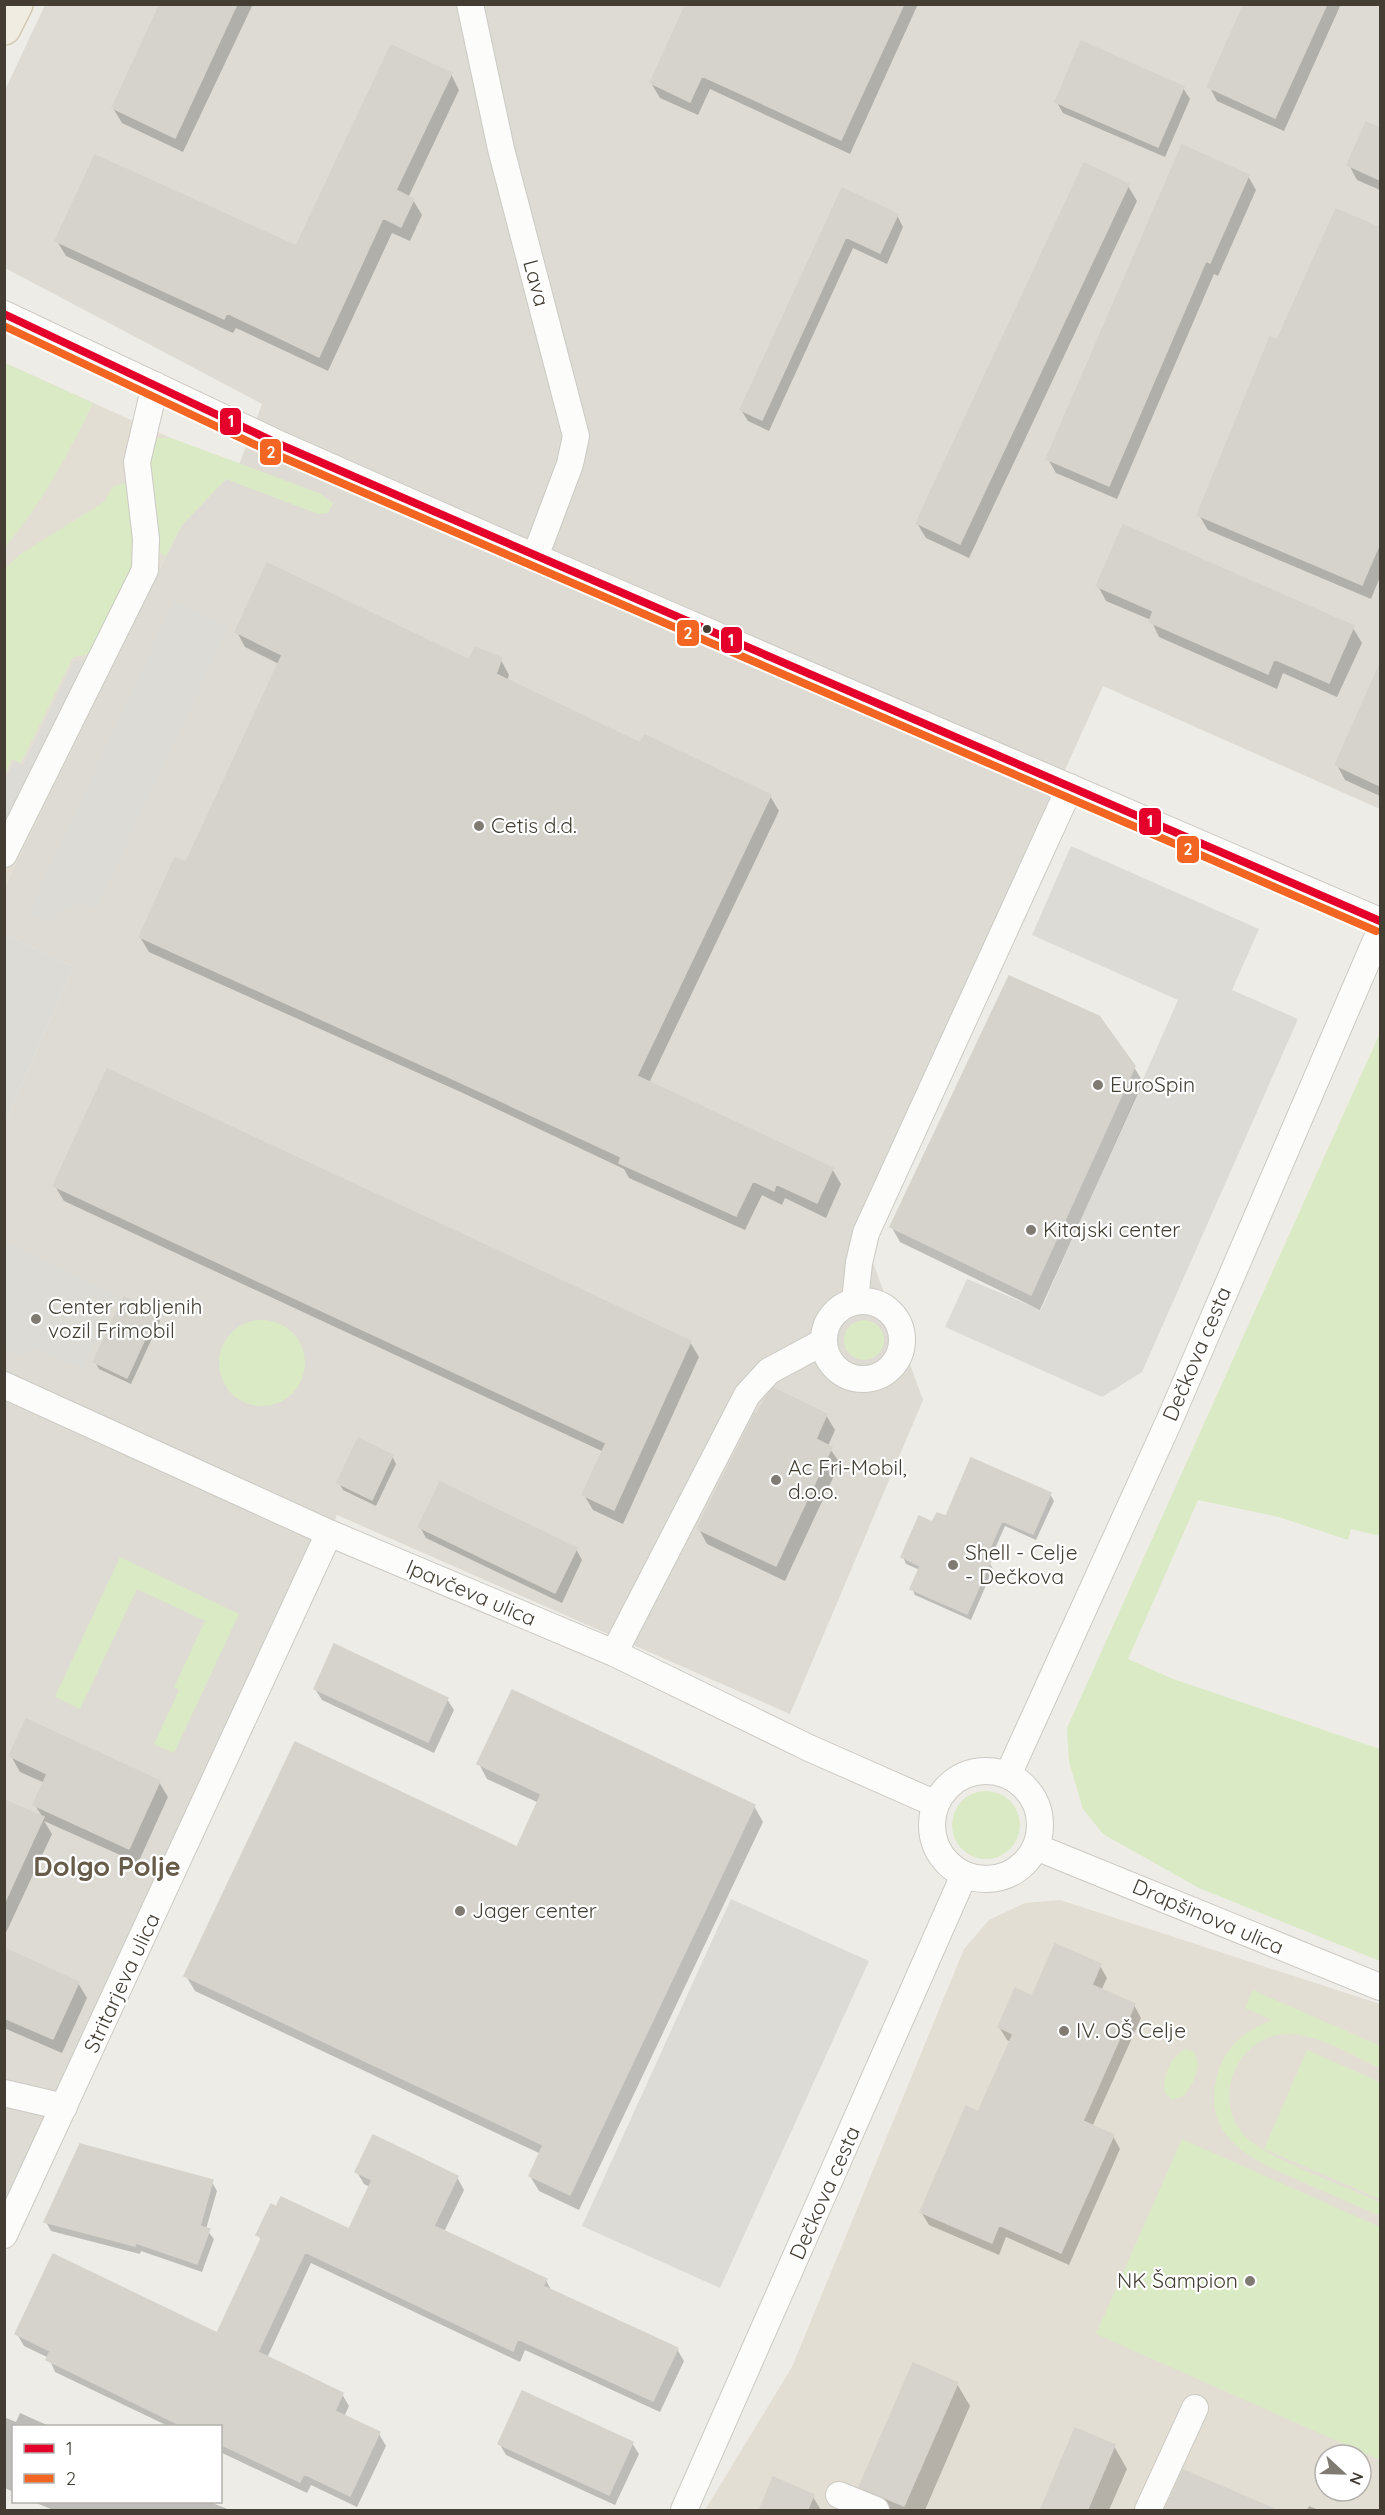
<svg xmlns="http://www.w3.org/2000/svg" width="1385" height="2515" font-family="Quicksand,sans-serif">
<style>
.residential{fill:#e3ded3;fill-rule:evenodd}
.industrial{fill:#dedbd4}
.green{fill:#daeac4}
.parking{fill:#dddbd6}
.shadow{fill:#0003}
.building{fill:#d6d3cd;stroke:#d6d3cc;stroke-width:1.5}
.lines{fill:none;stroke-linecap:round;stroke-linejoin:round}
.minor-casing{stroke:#cccac4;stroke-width:28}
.major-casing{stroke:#d1c9b3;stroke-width:36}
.minor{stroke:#fcfcfb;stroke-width:26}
.major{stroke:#f0ece2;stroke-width:33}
.bus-1-casing{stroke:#fff;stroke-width:12}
.bus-2-casing{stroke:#fff;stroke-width:12}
.bus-1{stroke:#e4002b;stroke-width:8}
.bus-2{stroke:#f26522;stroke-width:8}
.bus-dot{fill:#433d33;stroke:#fff;stroke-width:2}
.poi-dot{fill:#7f7a72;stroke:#fff;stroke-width:2}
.labels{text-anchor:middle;stroke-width:4.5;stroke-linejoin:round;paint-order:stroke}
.street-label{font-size:21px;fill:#433d33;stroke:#fff}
.poi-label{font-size:21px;fill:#433d33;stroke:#fff;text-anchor:start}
.district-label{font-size:27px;font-weight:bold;fill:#675c4a;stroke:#fff}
.line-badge{stroke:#fff;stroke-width:2}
.badge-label{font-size:16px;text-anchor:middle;font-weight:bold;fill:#fff}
</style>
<rect width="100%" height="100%" fill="#eeece6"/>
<!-- residential -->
<path class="residential" d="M 5,363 L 171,438 L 239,465 L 181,526 L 5,886 Z
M 1060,1900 L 1380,2004 L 1380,2510 L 705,2510 L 792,2367 L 964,1949 L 989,1920 L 1025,1903 ZM 1325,2455 L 1361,2455 L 1361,2491 L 1325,2491 Z"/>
<!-- industrial -->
<path class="industrial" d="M 45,5 L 1380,5 L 1380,809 L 1103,686 L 859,1224 L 923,1400 L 790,1714 L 337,1515 L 5,2251 L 5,1123 L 73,967 L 5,934 L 5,886 L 181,526 L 239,465 L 262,404 L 5,268 L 5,90 Z"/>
<!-- green -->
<path class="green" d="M 5,363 L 93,403 C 68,455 42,503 5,547 Z
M 151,438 L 171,438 L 319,493 L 333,503 L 328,513 L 318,514 L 226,479 L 181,526 L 166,557 L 147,544 L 97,653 L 73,657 L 21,763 L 12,759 L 5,774 L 5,569 L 19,555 L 104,502 L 113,486 L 136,481 Z
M 1380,1033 L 1380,1536 L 1351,1529 L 1348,1540 L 1279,1517 L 1198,1500 L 1128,1659 L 1173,1679 L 1380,1749 L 1380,1961 L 1199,1888 L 1103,1834 L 1083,1809 L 1069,1762 L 1067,1728 Z
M219 1363a43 43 0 1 1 86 0a43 43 0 1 1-86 0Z
M844 1340a20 20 0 1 1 40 0a20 20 0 1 1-40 0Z
M 120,1557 L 239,1614 L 174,1753 L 154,1744 L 179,1690 L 174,1687 L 205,1621 L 137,1589 L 80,1709 L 55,1697 Z
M952 1825a34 34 0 1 1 68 0a34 34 0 1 1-68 0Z
M 1253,1990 L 1380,2046 L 1380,2068 C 1352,2056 1318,2033 1286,2034 C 1237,2036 1210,2100 1245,2136 C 1267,2159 1347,2187 1380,2202 L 1380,2216 C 1355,2205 1330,2194 1305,2183 C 1258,2162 1200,2141 1217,2076 C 1224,2047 1245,2030 1272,2020 L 1245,2008 Z
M 1186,2049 L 1194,2052 C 1203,2066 1193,2084 1184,2096 L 1171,2100 L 1164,2091 C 1164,2075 1170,2056 1186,2049 Z
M 1307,2050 L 1380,2082 L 1380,2199 L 1264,2149 Z
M 1182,2139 L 1380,2227 L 1380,2460 L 1096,2334 Z"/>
<!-- parking -->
<path class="parking" d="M 174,601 L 229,626 L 96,909 L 79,901 L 47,922 L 28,914 Z
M 97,659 L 45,765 L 33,768 L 5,824 L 5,779 L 14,761 L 23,765 L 74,661 Z
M 1071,846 L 1259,929 L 1232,990 L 1298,1019 L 1142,1372 L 1102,1397 L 945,1327 L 967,1279 L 1041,1310 L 1178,1000 L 1032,935 Z
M 5,934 L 73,967 L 5,1123 Z
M 5,1242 L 118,1296 L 83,1368 L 32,1348 L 27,1358 L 5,1348 Z
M 731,1899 L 869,1961 L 720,2288 L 582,2226 Z"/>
<!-- shadow -->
<path class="shadow" d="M 162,4 L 253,4 L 183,152 L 122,123 L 113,108 Z
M 687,4 L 918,4 L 850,154 L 710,89 L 698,115 L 660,98 L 651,83 Z
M 1246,4 L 1341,4 L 1284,131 L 1217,101 L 1209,86 Z
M 451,74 L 459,90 L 408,198 L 413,200 L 422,215 L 410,241 L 392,233 L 328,371 L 236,328 L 233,333 L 66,256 L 57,241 L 297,248 Z
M 1183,88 L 1190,99 L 1165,157 L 1063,113 L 1056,101 Z
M 1367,124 L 1380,129 L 1380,190 L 1357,180 L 1349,165 Z
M 1248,176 L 1256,190 L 1218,276 L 1214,274 L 1117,499 L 1056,473 L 1048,459 Z
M 1128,186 L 1137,201 L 969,558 L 926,538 L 917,523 Z
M 842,190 L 897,215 L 903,227 L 887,264 L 853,248 L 769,431 L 748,421 L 741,410 Z
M 1336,211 L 1380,230 L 1380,577 L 1371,599 L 1208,530 L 1199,515 Z
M 1098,586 L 1353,628 L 1362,643 L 1337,697 L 1283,673 L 1277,689 L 1159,637 L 1151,620 L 1106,601 Z
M 237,632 L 470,662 L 501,660 L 509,675 L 507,681 L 640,745 L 770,796 L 779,811 L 649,1083 L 832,1169 L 841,1184 L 826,1218 L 785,1198 L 782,1205 L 762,1195 L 745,1230 L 629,1178 L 624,1169 L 465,1094 L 149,952 L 140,937 L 186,864 L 279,664 L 245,647 Z
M 1380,668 L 1380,796 L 1345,780 L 1337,765 Z
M 1134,1067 L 1143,1082 L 1040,1310 L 900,1242 L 891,1226 Z
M 55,1186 L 690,1342 L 699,1357 L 623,1524 L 593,1510 L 584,1495 L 604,1452 L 64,1201 Z
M 156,1314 L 160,1321 L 131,1384 L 99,1369 L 95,1362 Z
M 826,1415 L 835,1430 L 828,1446 L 840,1463 L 785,1581 L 707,1544 L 699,1529 Z
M 392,1456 L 396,1464 L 376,1506 L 343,1490 L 339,1483 Z
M 1050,1494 L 1054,1501 L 1036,1540 L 1005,1526 L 989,1562 L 993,1569 L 971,1620 L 915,1595 L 912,1589 L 920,1570 L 906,1564 L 903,1557 L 933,1524 Z
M 420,1527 L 576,1549 L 582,1560 L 562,1603 L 426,1538 Z
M 315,1689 L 447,1699 L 454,1710 L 434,1753 L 322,1700 Z
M 512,1692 L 754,1806 L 763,1822 L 579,2210 L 539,2191 L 530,2176 L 541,2154 L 195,1991 L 186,1976 L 517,1849 L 539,1803 L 487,1779 L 479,1764 Z
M 11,1756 L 159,1782 L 168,1797 L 138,1863 L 44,1821 L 52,1834 L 4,1937 L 4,1802 L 43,1818 L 35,1805 L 45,1783 L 20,1772 Z
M 4,1950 L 78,1983 L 87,1998 L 62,2053 L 4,2028 Z
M 1100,1966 L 1107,1978 L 1101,1991 L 1134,2005 L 1141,2018 L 1092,2127 L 1113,2136 L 1120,2149 L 1069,2265 L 1006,2237 L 999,2255 L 929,2225 L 921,2212 L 979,2114 L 1011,2042 L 1007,2040 L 999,2027 L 1033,1998 Z
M 357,2172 L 457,2177 L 464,2190 L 444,2232 L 546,2280 L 552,2292 L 677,2349 L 684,2361 L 660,2412 L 525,2350 L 520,2362 L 311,2263 L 267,2358 L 342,2394 L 349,2406 L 344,2417 L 379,2434 L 386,2446 L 357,2507 L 311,2485 L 307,2493 L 220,2452 L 220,2426 L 168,2426 L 55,2372 L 49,2358 L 24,2346 L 17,2334 L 217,2335 L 262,2241 L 258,2235 L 350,2231 L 370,2187 L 364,2184 Z
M 212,2182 L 217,2191 L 206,2229 L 214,2239 L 202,2272 L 141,2251 L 140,2254 L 51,2231 L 46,2222 Z
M 957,2384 L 970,2406 L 925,2510 L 874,2509 L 861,2487 Z
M 20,2413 L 49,2426 L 14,2426 L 14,2492 L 4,2488 L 4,2417 L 16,2422 Z
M 499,2443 L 632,2443 L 639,2454 L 615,2505 L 506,2455 Z
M 1114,2446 L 1127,2469 L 1109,2510 L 1041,2510 Z
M 813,2497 L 821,2510 L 761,2510 Z
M 34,2502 L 210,2502 L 230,2510 L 53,2510 Z
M 1309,2506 L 1319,2510 L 1307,2510 Z"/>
<!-- building -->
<path class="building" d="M 160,4 L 237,4 L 175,138 L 112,108 Z
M 686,4 L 904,4 L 841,140 L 702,76 L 690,102 L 650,83 Z
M 1244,4 L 1327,4 L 1275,118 L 1207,87 Z
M 1081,41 L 1184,87 L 1158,147 L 1055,102 Z
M 391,45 L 452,73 L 396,190 L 414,199 L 401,227 L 383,218 L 319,357 L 227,313 L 224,319 L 55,241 L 95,155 L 296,246 Z
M 1366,122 L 1380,128 L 1380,180 L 1347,165 Z
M 1182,145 L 1249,175 L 1210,263 L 1206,261 L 1109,486 L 1046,459 Z
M 1084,163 L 1129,184 L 960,544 L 916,523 Z
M 842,188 L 898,214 L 880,253 L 846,237 L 762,420 L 740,410 Z
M 1336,209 L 1380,228 L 1380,543 L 1362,585 L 1197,515 L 1270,337 L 1277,340 Z
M 1123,525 L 1354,626 L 1329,683 L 1274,659 L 1268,674 L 1149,622 L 1153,611 L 1096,586 Z
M 267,563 L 469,660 L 475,647 L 502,658 L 496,674 L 640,743 L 645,735 L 771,795 L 637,1076 L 833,1168 L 817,1203 L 776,1184 L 774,1191 L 753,1181 L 736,1216 L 619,1163 L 621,1157 L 455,1080 L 139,937 L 175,858 L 186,862 L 282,655 L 235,632 Z
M 1380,664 L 1380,786 L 1335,765 Z
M 1009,976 L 1099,1016 L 1135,1066 L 1031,1295 L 890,1227 Z
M 107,1069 L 691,1341 L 614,1510 L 582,1495 L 606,1443 L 53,1186 Z
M 124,1297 L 157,1313 L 127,1378 L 93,1362 Z
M 773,1388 L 827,1414 L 816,1439 L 832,1447 L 776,1566 L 697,1529 L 755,1413 L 757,1414 L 765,1398 Z
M 358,1438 L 393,1455 L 372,1500 L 337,1483 Z
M 971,1458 L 1051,1493 L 1033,1534 L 1002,1521 L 985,1559 L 991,1561 L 967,1614 L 910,1589 L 920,1566 L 901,1557 L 919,1516 L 932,1522 L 937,1513 L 946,1516 Z
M 440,1482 L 577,1548 L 555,1593 L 418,1527 Z
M 334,1644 L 448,1698 L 428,1742 L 314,1689 Z
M 512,1690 L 755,1805 L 570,2195 L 529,2176 L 543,2145 L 184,1976 L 295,1742 L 517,1847 L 541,1794 L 477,1764 Z
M 26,1719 L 160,1781 L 129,1849 L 33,1805 L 47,1774 L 9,1756 Z
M 4,1800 L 44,1817 L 4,1904 Z
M 1055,1944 L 1101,1964 L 1092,1985 L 1135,2004 L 1083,2121 L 1114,2135 L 1061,2253 L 999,2225 L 992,2243 L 920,2212 L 966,2106 L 978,2112 L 1013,2034 L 998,2027 L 1015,1988 L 1032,1996 Z
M 4,1948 L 79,1982 L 53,2039 L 4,2018 Z
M 373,2135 L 458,2176 L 434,2226 L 547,2279 L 543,2286 L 678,2348 L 653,2401 L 518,2339 L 513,2351 L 305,2252 L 258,2352 L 343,2393 L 335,2411 L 380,2432 L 350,2496 L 304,2474 L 300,2482 L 220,2444 L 220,2427 L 184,2427 L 46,2360 L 50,2351 L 15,2334 L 53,2254 L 217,2333 L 262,2237 L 256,2235 L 271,2204 L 276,2207 L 281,2197 L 349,2229 L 372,2180 L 355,2172 Z
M 80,2144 L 213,2180 L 200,2226 L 210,2229 L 197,2264 L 136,2243 L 135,2246 L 44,2222 Z
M 913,2363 L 958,2383 L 904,2506 L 859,2487 Z
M 522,2391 L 633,2442 L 609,2495 L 498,2444 Z
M 1075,2428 L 1115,2445 L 1087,2511 L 1040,2511 Z
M 1183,2470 L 1279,2511 L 1164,2511 Z
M 773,2477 L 814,2495 L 807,2511 L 759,2511 Z"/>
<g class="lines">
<!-- minor casing -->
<g class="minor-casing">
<path id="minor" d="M 470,4 L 501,149 L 576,436 L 570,464 L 535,557
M 4,314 L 281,445 L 535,557 L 1380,921
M 4,854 L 145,570 L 146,539 L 137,462 L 155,385
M824 1340a39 39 0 1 1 78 0a39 39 0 1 1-78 0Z
M 855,1301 L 859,1263 L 866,1233 L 1070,787
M 4,1385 L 329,1533 L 614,1653 L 809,1748 L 936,1804
M 614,1653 L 747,1395 L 769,1371 L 823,1342
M932 1825a54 54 0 1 1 108 0a54 54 0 1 1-108 0Z
M 1008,1775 L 1170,1419 L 1380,931
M 1036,1847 L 1380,1987
M 4,2093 L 64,2107
M 4,2235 L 329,1533
M 839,2495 L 876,2510
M 684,2510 L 964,1875
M 1148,2510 L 1195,2408"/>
</g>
<!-- major casing -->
<g class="major-casing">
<path id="major" d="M 4,28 L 16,4"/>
</g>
<!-- minor -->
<use href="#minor" class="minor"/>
<!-- major -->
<use href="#major" class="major"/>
<!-- bus-1 casing -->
<g class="bus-1-casing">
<path id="bus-1" d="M 4,314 L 281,445 L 1380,921"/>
</g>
<!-- bus-2 casing -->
<g class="bus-2-casing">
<path id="bus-2" d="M 4,326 L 277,455 L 1376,931"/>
</g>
<!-- bus-1 -->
<use href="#bus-1" class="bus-1"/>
<!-- bus-2 -->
<use href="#bus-2" class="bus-2"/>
</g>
<!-- markers -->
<circle class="bus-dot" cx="707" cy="629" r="5"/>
<g class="poi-dot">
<circle cx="479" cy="826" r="6"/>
<circle cx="1098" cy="1085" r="6"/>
<circle cx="1031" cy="1230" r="6"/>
<circle cx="36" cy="1319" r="6"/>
<circle cx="776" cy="1480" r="6"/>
<circle cx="953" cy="1565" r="6"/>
<circle cx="460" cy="1911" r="6"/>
<circle cx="1064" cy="2031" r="6"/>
<circle cx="1250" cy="2281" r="6"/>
</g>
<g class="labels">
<!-- street labels -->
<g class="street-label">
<text transform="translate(536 283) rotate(75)" y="7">Lava</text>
<text transform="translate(1197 1354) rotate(-67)" y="7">Dečkova cesta</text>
<text transform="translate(471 1593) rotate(23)" y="7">Ipavčeva ulica</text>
<text transform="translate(1208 1917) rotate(23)" y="7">Drapšinova ulica</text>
<text transform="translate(122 1983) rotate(-65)" y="7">Stritarjeva ulica</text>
<text transform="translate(825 2193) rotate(-66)" y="7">Dečkova cesta</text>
</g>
<!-- poi labels -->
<g class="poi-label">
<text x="491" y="833">Cetis d.d.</text>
<text x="1110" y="1092">EuroSpin</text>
<text x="1043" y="1237">Kitajski center</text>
<text x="48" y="1314">Center rabljenih<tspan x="48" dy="24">vozil Frimobil</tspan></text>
<text x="788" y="1475">Ac Fri-Mobil,<tspan x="788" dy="24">d.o.o.</tspan></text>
<text x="965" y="1560">Shell - Celje<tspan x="965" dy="24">- Dečkova</tspan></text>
<text x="472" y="1918">Jager center</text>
<text x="1076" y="2038">IV. OŠ Celje</text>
<text x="1238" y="2288" text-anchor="end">NK Šampion</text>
</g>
<!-- district labels -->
<g class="district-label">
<text x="107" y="1876">Dolgo Polje</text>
</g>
</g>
<g class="line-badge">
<rect x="219" y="407" width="23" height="29" rx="6" fill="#e4002b"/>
<rect x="259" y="438" width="23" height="28" rx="6" fill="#f26522"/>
<rect x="676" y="619" width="24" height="28" rx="6" fill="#f26522"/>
<rect x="720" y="626" width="23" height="28" rx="6" fill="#e4002b"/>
<rect x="1138" y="807" width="24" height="29" rx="6" fill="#e4002b"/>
<rect x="1176" y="835" width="24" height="29" rx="6" fill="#f26522"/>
</g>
<g class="badge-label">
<text x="231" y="427">1</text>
<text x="271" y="458">2</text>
<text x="688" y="639">2</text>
<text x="731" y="646">1</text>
<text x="1150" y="827">1</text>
<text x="1188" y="855">2</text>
</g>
<!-- border -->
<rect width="1385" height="2515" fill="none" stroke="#433d33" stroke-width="12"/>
<!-- legend -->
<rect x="12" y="2425" width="210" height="78" fill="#ffffff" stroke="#b4b1ad" stroke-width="1.5"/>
<rect x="24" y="2444" width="30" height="9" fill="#e4002b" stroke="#b4b1ad" stroke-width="1.5"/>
<text x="66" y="2455" font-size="18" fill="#433d33">1</text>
<rect x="24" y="2474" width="30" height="9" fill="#f26522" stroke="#b4b1ad" stroke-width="1.5"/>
<text x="66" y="2485" font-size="18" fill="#433d33">2</text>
<!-- north arrow -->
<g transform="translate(1343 2473) rotate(112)"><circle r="28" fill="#ffffff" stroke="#b4b1ad" stroke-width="1.5"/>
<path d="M0-4.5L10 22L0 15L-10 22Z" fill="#7f7a72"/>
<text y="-9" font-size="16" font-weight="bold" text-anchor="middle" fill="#433d33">N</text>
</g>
</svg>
